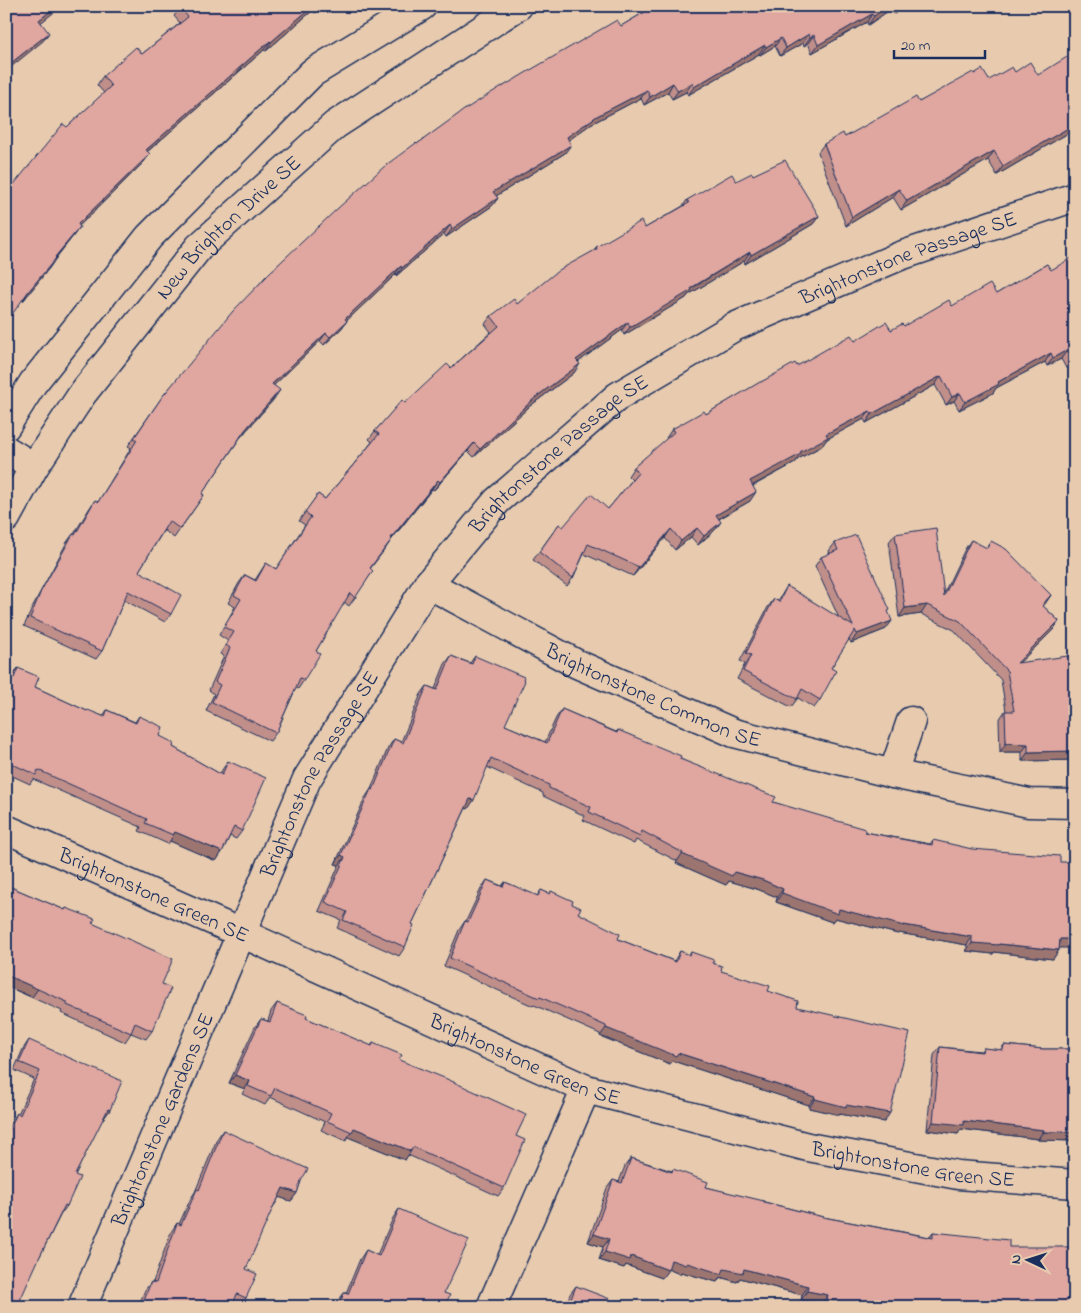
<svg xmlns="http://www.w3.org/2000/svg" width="1081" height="1313" font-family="'Indie Flower',sans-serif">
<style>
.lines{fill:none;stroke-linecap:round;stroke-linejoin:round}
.minor-casing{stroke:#1b2f5e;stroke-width:31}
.minor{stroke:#e8cbaf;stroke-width:28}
.wall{fill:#c18f8a;stroke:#1b2f5e}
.shaded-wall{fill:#9d7470;stroke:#1b2f5e}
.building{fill:#e0a6a0;stroke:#1b2f5e}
.labels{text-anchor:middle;stroke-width:4;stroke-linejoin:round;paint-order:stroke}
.street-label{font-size:21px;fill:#1b2f5e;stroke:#e8cbaf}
</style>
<rect width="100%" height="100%" fill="#e8cbaf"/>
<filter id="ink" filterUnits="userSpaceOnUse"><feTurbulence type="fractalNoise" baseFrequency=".02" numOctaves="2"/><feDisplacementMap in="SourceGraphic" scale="10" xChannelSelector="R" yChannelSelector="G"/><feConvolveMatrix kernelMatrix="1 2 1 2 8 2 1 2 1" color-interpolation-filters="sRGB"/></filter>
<g filter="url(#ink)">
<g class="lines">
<!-- minor casing -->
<g class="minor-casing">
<g id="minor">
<path d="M 6,426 L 33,383 L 149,237 L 312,73 L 422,6"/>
<path d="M 6,450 L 34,467"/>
<path id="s1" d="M 6,518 L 34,467 L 83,393 L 199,247 L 335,125 L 518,6"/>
<path id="s2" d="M 428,584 L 577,664 L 734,733 L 893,774 L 1029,803 L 1075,804"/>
<path d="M 893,774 L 911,721"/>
<path id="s3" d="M 6,829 L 241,933 L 586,1089 L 808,1147 L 958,1175 L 1075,1184"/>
<path id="s4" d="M 82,1307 L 307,779 L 428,584 L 497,501 L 618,396 L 734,327 L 900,256 L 1075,197"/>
<path d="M 491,1307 L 586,1089"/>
</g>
</g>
<!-- minor -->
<use href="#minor" class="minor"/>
</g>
<!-- wall -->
<path class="wall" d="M 182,6 L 323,6 L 315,13 L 313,10 L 266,51 L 264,50 L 147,152 L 144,162 L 79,226 L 74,235 L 56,258 L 50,267 L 23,301 L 67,127 L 104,93 L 97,85 L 103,76 L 142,54 L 180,23 L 174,16 Z
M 655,6 L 907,6 L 894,14 L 891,9 L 868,25 L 867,22 L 812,53 L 808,43 L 804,46 L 803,43 L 780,56 L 775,46 L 760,55 L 759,54 L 688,95 L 686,92 L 672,99 L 668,92 L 644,105 L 641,98 L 591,124 L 568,140 L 565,153 L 496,196 L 498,198 L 492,206 L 446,237 L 444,234 L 396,276 L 395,275 L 347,320 L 341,329 L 324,345 L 320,341 L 274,385 L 274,399 L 240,438 L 202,494 L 204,495 L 174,538 L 164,530 L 139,571 L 171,614 L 165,622 L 124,600 L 102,651 L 96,659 L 24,626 L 36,600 L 67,542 L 73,534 L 74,534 L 89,509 L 95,500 L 98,502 L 131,448 L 128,446 L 162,397 L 266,276 L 417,144 L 502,87 L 621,26 Z
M 1015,72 L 1038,75 L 1075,129 L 997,175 L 988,160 L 901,210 L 893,197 L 846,226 L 818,152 L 824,144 L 845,137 L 919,102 L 974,74 L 989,80 Z
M 753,175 L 819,216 L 813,224 L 745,264 L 744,261 L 688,295 L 686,298 L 624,335 L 622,330 L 578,362 L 574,373 L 530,406 L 474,457 L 468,451 L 434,490 L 432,489 L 392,539 L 386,548 L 370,569 L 373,571 L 349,606 L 344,602 L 316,651 L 304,680 L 298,689 L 296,688 L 276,733 L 270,741 L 206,711 L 214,694 L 209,690 L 224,656 L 220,654 L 228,641 L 219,635 L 235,607 L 228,603 L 239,583 L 245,575 L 255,580 L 266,563 L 276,569 L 305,525 L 299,521 L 318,494 L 325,499 L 372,442 L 369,439 L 375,431 L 392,412 L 405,403 L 451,368 L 491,332 L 485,324 L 491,316 L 517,304 L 595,250 L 596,247 L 645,228 L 683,206 L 687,200 Z
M 1047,264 L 1075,363 L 1066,368 L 1061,359 L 1047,366 L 1045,362 L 996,388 L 993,393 L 959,410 L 954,401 L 946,405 L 935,385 L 866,423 L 864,419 L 827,439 L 822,446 L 798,459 L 795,463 L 753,486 L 750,501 L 719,519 L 715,530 L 698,545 L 691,537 L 675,550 L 665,538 L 633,576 L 584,554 L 573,578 L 567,586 L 533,560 L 559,524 L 563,527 L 608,509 L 632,480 L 628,476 L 634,467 L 667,439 L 666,438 L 672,429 L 706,414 L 761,382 L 797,366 L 855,341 L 904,326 L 952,306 L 996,294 Z
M 895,534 L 944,593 L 965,549 L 971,540 L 986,548 L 991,541 L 1051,595 L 1043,606 L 1059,621 L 1053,630 L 1020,662 L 1075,760 L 1022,761 L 1022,752 L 1000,752 L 999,720 L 1005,711 L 1006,711 L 1001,680 L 954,630 L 921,614 L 899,617 L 889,542 Z
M 835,543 L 888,612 L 886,629 L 851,643 L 849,639 L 831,668 L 820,700 L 814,708 L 798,698 L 791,707 L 737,679 L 745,664 L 740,661 L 768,607 L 774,599 L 778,601 L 787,586 L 839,618 L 815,566 L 821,557 L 830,554 L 829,551 Z
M 451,656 L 470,663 L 475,656 L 505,725 L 545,742 L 556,718 L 562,709 L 616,732 L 618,730 L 773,802 L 865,832 L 930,844 L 933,840 L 1059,948 L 1059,950 L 1053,959 L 994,952 L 993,954 L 966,951 L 967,945 L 899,933 L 898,934 L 835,918 L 832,922 L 776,902 L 777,897 L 757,889 L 729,881 L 726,885 L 676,863 L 677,861 L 636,840 L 634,844 L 583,820 L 585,816 L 543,796 L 543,793 L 487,767 L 468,809 L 466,808 L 412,924 L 405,947 L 399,956 L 337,928 L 341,920 L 319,911 L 339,865 L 335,864 L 365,798 L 371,789 L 388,748 L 394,739 L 401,742 L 421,694 L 427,686 L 435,689 L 445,664 Z
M 18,668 L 35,687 L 87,711 L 103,716 L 107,710 L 135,722 L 139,716 L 160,736 L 173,747 L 220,774 L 222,770 L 228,761 L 242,831 L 236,839 L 230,836 L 222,852 L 216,861 L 170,841 L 168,844 L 139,831 L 141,827 L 33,779 L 30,784 L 6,773 L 6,675 L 12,677 Z
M 487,880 L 502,886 L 505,882 L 537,896 L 541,890 L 550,894 L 551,891 L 572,904 L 578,913 L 618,939 L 674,961 L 680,951 L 689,955 L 691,952 L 712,963 L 721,971 L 768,991 L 797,1007 L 884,1122 L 840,1114 L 840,1115 L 809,1108 L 809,1105 L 673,1061 L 670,1064 L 600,1036 L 600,1034 L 534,1005 L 533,1006 L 444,966 L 459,930 L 465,921 L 466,921 L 481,889 Z
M 6,885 L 65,910 L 66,908 L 92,923 L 162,984 L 152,1031 L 146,1039 L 131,1033 L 125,1042 L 61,1013 L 62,1011 L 6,986 Z
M 277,1003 L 306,1018 L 371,1046 L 373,1043 L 516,1136 L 504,1188 L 498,1196 L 408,1155 L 405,1160 L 348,1137 L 346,1141 L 321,1130 L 325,1122 L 270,1097 L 265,1105 L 242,1094 L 245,1089 L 229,1083 L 255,1027 L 261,1019 L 268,1021 L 271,1011 Z
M 29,1040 L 110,1110 L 104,1118 L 103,1118 L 75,1175 L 67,1206 L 61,1214 L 40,1256 L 6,1307 L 6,1132 L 11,1122 L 17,1113 L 18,1114 L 34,1079 L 14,1070 L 23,1049 Z
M 1004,1045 L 1043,1049 L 1075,1049 L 1075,1141 L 1038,1140 L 1038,1139 L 961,1129 L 958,1134 L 927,1130 L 934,1055 L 940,1047 L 981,1051 L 983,1048 L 1000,1050 Z
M 223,1130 L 301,1181 L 297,1193 L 291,1201 L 279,1197 L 276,1203 L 271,1210 L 246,1269 L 246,1298 L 241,1307 L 233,1304 L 232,1307 L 138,1307 L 145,1290 L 151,1282 L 153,1282 L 171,1232 L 177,1223 L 179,1224 L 191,1198 L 195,1192 L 217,1139 Z
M 631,1158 L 672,1171 L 673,1169 L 706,1187 L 823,1217 L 930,1237 L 933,1232 L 1009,1247 L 1075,1307 L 821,1307 L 822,1303 L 801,1300 L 802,1295 L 740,1278 L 737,1282 L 720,1277 L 717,1282 L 681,1272 L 680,1274 L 668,1269 L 662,1278 L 626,1265 L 624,1268 L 599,1260 L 603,1247 L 588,1242 L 607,1188 L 613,1180 L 619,1182 L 625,1166 Z
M 399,1209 L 444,1293 L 444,1307 L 336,1307 L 338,1301 L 344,1293 L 346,1293 L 360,1259 L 366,1250 L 377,1255 L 393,1218 Z
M 576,1286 L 610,1302 L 622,1307 L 565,1307 L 570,1294 Z"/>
<!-- shaded-wall -->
<path class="shaded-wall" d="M 57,6 L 62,6 L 33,29 L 39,20 Z
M 313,6 L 315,6 L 313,10 L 266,51 L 271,42 Z
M 320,6 L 323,6 L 315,13 Z
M 888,6 L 893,6 L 891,9 L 868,25 L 874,16 Z
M 899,6 L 907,6 L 894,14 Z
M 872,14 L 867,22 L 812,53 L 818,45 Z
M 49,33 L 43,41 L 6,71 L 6,67 Z
M 809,34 L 803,43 L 780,56 L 786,48 Z
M 814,35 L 808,43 L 804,46 L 810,37 Z
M 781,38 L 775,46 L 760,55 L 766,47 Z
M 270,41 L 264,50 L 140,158 L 146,150 Z
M 765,45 L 759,54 L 688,95 L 694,87 Z
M 673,83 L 668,92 L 644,105 L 650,97 Z
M 692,83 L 686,92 L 672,99 L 678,91 Z
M 647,90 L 641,98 L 591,124 L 561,146 L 567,137 L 597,116 Z
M 1075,124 L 1075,129 L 997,175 L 1003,166 Z
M 571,145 L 565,153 L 488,201 L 493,192 Z
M 994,151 L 988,160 L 901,210 L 907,201 Z
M 150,154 L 144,162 L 72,233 L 78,224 Z
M 899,189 L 893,197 L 846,226 L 852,217 Z
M 498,198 L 492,206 L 446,237 L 452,229 Z
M 819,216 L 813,224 L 745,264 L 751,255 Z
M 450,225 L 444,234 L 396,276 L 402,268 Z
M 80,227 L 74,235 L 49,266 L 55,257 Z
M 750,252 L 744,261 L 688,295 L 686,298 L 624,335 L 630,327 Z
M 56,258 L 50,267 L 23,301 L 28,292 Z
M 401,266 L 395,275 L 339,328 L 345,319 Z
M 347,321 L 341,329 L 324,345 L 330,337 Z
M 628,322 L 622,330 L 570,368 L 576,360 Z
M 326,333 L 320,341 L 266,393 L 272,384 Z
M 1067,350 L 1061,359 L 1047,366 L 1053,358 Z
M 1051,353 L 1045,362 L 996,388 L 993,393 L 959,410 L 965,402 L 998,382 Z
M 1075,358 L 1075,363 L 1066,368 L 1072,359 Z
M 580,364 L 574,373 L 530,406 L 474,457 L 480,449 L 536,397 Z
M 941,376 L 935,385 L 866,423 L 872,414 Z
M 280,390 L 274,399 L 239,439 L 245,430 Z
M 960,393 L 954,401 L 946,405 L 952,397 Z
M 870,411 L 864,419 L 827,439 L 822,446 L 798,459 L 795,463 L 744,490 L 750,481 L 800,452 L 826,434 Z
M 474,443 L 468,451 L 434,490 L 440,482 Z
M 438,480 L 432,489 L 385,547 L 391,538 Z
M 756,492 L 750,501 L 710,524 L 716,515 Z
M 721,522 L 715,530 L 698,545 L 704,536 Z
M 697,528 L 691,537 L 675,550 L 681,541 Z
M 671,529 L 665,538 L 633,576 L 639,567 Z
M 1051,595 L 1045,604 L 1036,614 L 1042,605 Z
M 927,605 L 921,614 L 899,617 L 905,608 Z
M 892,621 L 886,629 L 851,643 L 857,634 Z
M 1059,621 L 1053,630 L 1011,671 L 1017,663 Z
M 1006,743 L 1028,744 L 1022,752 L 1000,752 Z
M 1075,751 L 1075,760 L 1022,761 L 1028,752 Z
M 6,756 L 10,758 L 6,763 Z
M 470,799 L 474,800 L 468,809 L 464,807 Z
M 175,832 L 222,852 L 216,861 L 170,841 Z
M 682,854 L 734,872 L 763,880 L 783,889 L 777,897 L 757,889 L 729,881 L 726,885 L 676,863 Z
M 341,855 L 345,857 L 339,865 L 335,864 Z
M 782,893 L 839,909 L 904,925 L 972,937 L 967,945 L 899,933 L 898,934 L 835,918 L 832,922 L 776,902 Z
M 1060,939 L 1075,939 L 1075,948 L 1054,948 Z
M 972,943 L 999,944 L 1059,950 L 1053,959 L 994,952 L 993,954 L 966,951 Z
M 6,975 L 38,989 L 32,997 L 6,986 Z
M 606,1028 L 678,1053 L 815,1097 L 809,1105 L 673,1061 L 670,1064 L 600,1036 Z
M 235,1075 L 250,1081 L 245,1089 L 229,1083 Z
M 815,1099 L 890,1113 L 884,1122 L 840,1114 L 840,1115 L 809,1108 Z
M 108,1109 L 110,1110 L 104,1118 L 102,1117 Z
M 964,1121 L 1044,1130 L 1038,1139 L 961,1129 L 958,1134 L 927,1130 L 933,1122 Z
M 354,1128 L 411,1151 L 405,1160 L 348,1137 Z
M 1044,1132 L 1075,1132 L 1075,1141 L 1038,1140 Z
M 283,1188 L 297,1193 L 291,1201 L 278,1197 Z
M 594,1234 L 609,1239 L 603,1247 L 588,1242 Z
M 605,1252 L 631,1256 L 668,1270 L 662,1278 L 626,1265 L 624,1268 L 599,1260 Z
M 671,1260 L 724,1269 L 744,1269 L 808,1286 L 802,1295 L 740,1278 L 737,1282 L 720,1277 L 717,1282 L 681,1272 L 680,1274 L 665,1268 Z
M 807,1291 L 828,1295 L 822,1303 L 801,1300 Z
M 827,1300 L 860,1306 L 860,1307 L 822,1307 Z"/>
<!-- building -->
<path class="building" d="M 6,6 L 57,6 L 39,20 L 49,33 L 6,67 Z
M 182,6 L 313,6 L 271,42 L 270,41 L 146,150 L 150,154 L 78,224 L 80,227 L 55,257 L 56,258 L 28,292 L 6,323 L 6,194 L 63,124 L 67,127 L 111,86 L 103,76 L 136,47 L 142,54 L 188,17 L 180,8 Z
M 655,6 L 888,6 L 874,16 L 872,14 L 818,45 L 814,35 L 810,37 L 809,34 L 786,48 L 781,38 L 766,47 L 765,45 L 694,87 L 692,83 L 678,91 L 673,83 L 650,97 L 647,90 L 597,116 L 567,137 L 571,145 L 493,192 L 498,198 L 452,229 L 450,225 L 402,268 L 401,266 L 345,319 L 347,321 L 330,337 L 326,333 L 272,384 L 280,390 L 245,430 L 202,494 L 204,495 L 180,529 L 169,521 L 139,571 L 181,595 L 171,614 L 128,591 L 102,651 L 30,618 L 41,591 L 73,534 L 75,535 L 95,500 L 98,502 L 137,440 L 134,438 L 162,397 L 233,311 L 267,276 L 266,276 L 337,209 L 386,165 L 416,143 L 417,144 L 464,110 L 502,86 L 502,87 L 527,72 L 617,20 L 621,26 Z
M 1075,52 L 1075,124 L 1003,166 L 994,151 L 907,201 L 899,189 L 852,217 L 824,144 L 843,133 L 845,137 L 916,97 L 919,102 L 973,72 L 974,74 L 982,69 L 989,80 L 1012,67 L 1015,72 L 1030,62 L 1038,75 Z
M 785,160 L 819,216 L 751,255 L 750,252 L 691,288 L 692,290 L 630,327 L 628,322 L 576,360 L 580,364 L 536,397 L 480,449 L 474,443 L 440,482 L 438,480 L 391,538 L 392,539 L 370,568 L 373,571 L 355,598 L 350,593 L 316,651 L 320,654 L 304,680 L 300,678 L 276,733 L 212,702 L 220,685 L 215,682 L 230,648 L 226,645 L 234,632 L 224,627 L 241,599 L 234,595 L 245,575 L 256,581 L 266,563 L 276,569 L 311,517 L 305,512 L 318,494 L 325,499 L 379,434 L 375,431 L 402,400 L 405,403 L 447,364 L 451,368 L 499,326 L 491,316 L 514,299 L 517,304 L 559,270 L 597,249 L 596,247 L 641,221 L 645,228 L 689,203 L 687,200 L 732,174 L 736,181 L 752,173 L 753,175 Z
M 1075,256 L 1075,358 L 1072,359 L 1067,350 L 1053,358 L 1051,353 L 998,382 L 999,384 L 965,402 L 960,393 L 952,397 L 941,376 L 872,414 L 870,411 L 826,434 L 828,437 L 800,452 L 801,454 L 750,481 L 756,492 L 716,515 L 721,522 L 704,536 L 697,528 L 681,541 L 671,529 L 639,567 L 588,544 L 573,578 L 539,552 L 559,524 L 563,527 L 591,494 L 608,509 L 638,473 L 634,467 L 674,432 L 672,429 L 704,411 L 706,414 L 760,382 L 761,382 L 795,363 L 797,366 L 851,335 L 855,341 L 886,322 L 891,330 L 902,324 L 904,326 L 949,300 L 952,306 L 990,284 L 996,294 L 1047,264 L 1051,270 Z
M 936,528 L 944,596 L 971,540 L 987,548 L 991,541 L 1006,549 L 1051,595 L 1042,605 L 1059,621 L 1017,663 L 1075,655 L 1075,751 L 1028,752 L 1028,744 L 1006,743 L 1005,711 L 1014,711 L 1007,671 L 960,621 L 927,605 L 905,608 L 895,534 Z
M 856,535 L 890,610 L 888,611 L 892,621 L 857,634 L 855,630 L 831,668 L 836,671 L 820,700 L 802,689 L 797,699 L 743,671 L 751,655 L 746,653 L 774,599 L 779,602 L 787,586 L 853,626 L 821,557 L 838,550 L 835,543 Z
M 451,656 L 472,664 L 475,656 L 524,677 L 523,679 L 525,681 L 505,725 L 547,743 L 562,709 L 617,733 L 618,730 L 681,756 L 680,759 L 776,797 L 773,802 L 865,829 L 865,832 L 932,845 L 933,840 L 972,849 L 1060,856 L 1060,862 L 1075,862 L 1075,939 L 1060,939 L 1059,950 L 999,944 L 999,945 L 972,943 L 972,937 L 904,925 L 904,926 L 839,909 L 838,914 L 782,893 L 783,889 L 763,880 L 734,872 L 732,876 L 682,854 L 683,853 L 642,831 L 640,836 L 589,812 L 591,807 L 549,788 L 549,785 L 491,758 L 474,800 L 470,799 L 412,924 L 414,925 L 405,947 L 343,920 L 347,912 L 325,902 L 345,857 L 341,855 L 371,789 L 373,790 L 394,739 L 403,743 L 427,686 L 437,690 Z
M 18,668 L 39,677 L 35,687 L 87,711 L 88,710 L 105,717 L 107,710 L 136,723 L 139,716 L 163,727 L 160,736 L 174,743 L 173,747 L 222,775 L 228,761 L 266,778 L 242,831 L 234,827 L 222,852 L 175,832 L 173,835 L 145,823 L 147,819 L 38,770 L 36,775 L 8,762 L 10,758 L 6,756 L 6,675 L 14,678 Z
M 487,880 L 503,887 L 505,882 L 538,896 L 541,890 L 550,894 L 551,891 L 573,901 L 572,904 L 581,908 L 578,913 L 620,934 L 618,939 L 676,962 L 680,951 L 690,955 L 691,952 L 714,960 L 712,963 L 722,966 L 721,971 L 770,986 L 768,991 L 798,1001 L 797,1007 L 910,1033 L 890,1113 L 846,1105 L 846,1107 L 815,1099 L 815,1097 L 678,1053 L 676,1056 L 606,1028 L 606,1026 L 540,997 L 539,998 L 450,958 L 465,921 L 468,922 Z
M 6,885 L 65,910 L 66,908 L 95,919 L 92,923 L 173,959 L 162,984 L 171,988 L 152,1031 L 135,1023 L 131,1033 L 67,1005 L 67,1002 L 6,975 Z
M 277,1003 L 307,1015 L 306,1018 L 372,1046 L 373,1043 L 402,1055 L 399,1060 L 447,1079 L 526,1115 L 516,1136 L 525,1140 L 504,1188 L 413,1147 L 411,1151 L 354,1128 L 352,1132 L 327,1121 L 331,1113 L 275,1088 L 271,1096 L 248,1086 L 250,1081 L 235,1075 L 261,1019 L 270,1022 Z
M 29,1040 L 122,1081 L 110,1110 L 108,1109 L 75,1175 L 80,1177 L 67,1206 L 65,1205 L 40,1256 L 17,1307 L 6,1307 L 6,1137 L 17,1113 L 20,1115 L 40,1071 L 19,1062 Z
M 1004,1045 L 1043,1049 L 1075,1049 L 1075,1132 L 1044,1132 L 1044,1130 L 964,1121 L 964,1125 L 933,1122 L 940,1047 L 982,1052 L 983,1048 L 1003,1050 Z
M 223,1130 L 308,1169 L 301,1181 L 297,1193 L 283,1188 L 276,1203 L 275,1203 L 246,1269 L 257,1274 L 246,1298 L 237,1294 L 232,1307 L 141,1307 L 151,1282 L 156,1283 L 177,1223 L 181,1225 L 197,1189 L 199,1190 Z
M 631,1158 L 672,1172 L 673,1169 L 708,1182 L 706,1187 L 764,1201 L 764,1202 L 823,1217 L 933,1238 L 933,1232 L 1009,1240 L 1009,1247 L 1075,1247 L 1075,1307 L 860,1307 L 860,1306 L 827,1300 L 828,1295 L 807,1291 L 808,1286 L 744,1269 L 743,1273 L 724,1269 L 722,1274 L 687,1263 L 686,1265 L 671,1260 L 668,1270 L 631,1256 L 630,1260 L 605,1252 L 609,1239 L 594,1234 L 613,1180 L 622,1183 Z
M 399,1209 L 469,1240 L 444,1293 L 450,1295 L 444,1307 L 338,1307 L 344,1293 L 348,1294 L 366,1250 L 379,1256 Z
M 576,1286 L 610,1299 L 610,1302 L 622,1307 L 568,1307 Z"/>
</g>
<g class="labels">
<!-- street labels -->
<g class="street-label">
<text dy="7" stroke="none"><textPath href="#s1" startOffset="368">New Brighton Drive SE</textPath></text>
<text dy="7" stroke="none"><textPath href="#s4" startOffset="1394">Brightonstone Passage SE</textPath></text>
<text dy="7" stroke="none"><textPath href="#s4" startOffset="989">Brightonstone Passage SE</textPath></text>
<text dy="7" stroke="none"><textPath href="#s2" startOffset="252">Brightonstone Common SE</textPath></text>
<text dy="7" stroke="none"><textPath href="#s4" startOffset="584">Brightonstone Passage SE</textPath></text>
<text dy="7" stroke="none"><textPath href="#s3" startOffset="162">Brightonstone Green SE</textPath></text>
<text dy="7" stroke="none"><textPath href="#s3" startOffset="568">Brightonstone Green SE</textPath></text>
<text dy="7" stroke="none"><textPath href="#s4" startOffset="204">Brightonstone Gardens SE</textPath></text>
<text dy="7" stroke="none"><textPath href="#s3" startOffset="972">Brightonstone Green SE</textPath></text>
</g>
</g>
<!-- margin -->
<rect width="1081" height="1313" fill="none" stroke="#e8cbaf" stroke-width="25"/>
<rect x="12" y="12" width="1056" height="1288" fill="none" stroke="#1b2f5e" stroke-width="2" filter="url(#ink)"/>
<!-- north arrow -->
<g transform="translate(1028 1260) rotate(274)" stroke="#e8cbaf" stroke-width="4" paint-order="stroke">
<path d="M0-4L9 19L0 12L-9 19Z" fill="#1b2f5e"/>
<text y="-8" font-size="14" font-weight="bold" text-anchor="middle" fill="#1b2f5e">N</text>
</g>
<!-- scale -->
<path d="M894 50v8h91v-8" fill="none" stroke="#1b2f5e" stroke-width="2.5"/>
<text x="901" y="50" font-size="15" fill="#1b2f5e" stroke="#e8cbaf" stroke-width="4" paint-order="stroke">20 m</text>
</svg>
